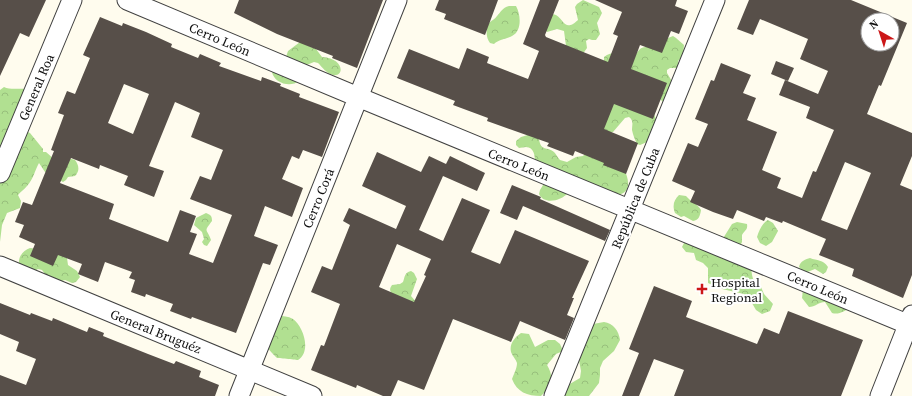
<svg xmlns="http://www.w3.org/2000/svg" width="912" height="396" font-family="'Source Serif 4',serif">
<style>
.forest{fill:url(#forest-crowns)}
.building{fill:#574f49;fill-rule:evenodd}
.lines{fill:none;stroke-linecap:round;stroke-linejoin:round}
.minor-casing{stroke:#414141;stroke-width:21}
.minor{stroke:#fff;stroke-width:19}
.poi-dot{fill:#cc1718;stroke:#fff;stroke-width:1.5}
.labels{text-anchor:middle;stroke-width:4;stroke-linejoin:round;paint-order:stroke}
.street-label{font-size:13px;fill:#0e0e0e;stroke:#fff}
.poi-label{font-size:13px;fill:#0e0e0e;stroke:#fff;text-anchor:start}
</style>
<defs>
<pattern id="forest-crowns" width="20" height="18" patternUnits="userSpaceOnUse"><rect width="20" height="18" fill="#b1e091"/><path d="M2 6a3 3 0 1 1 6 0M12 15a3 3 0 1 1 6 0" fill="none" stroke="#97bf7c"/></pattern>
</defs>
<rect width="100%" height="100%" fill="#fffcee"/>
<!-- forest -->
<path class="forest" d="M 583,0 L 599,7 L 602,13 L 597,23 L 600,34 L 596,40 L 592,40 L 589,39 L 586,41 L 587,48 L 582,55 L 566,46 L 564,31 L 557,29 L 547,32 L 544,29 L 549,13 C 551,14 554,14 556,15 C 565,21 565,32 578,20 L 575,7 L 577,4 Z
M 509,6 L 516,6 C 521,15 522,31 512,36 C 506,39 499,39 494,44 L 490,43 C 486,38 485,28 490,22 C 492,20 495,19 497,16 C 501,12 502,8 509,6 Z
M 673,36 L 676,38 L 684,45 L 683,56 L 678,61 L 679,68 L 670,68 L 667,70 L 667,73 L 673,83 L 664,103 L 656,95 L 653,111 L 658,125 L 647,142 L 640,145 L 637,144 C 635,140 633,135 632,130 C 632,124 634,121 629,117 L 625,118 L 613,132 L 606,132 L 601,127 L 604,57 C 613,50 624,54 635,56 C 638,51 640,47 646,47 Z
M 300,42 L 316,49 L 322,57 C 344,58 345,77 333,75 C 327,74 322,67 318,63 L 314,62 L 299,68 L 299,81 C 290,88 274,83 272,72 L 286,57 L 288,51 Z
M 4,87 C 10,90 19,88 27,89 L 24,130 L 30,133 L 43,149 L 43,152 L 46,152 L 54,159 L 65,157 L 75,160 C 79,165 80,171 75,176 L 68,177 L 66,180 L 63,182 L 45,172 L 39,163 C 35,170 33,180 27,186 C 24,190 21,191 18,195 L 21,201 L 20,208 L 7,213 L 2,225 L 0,242 L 0,184 L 2,174 L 0,154 L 0,90 Z
M 531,134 L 539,139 C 541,152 547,146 554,152 C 556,154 558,158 560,160 L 567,162 L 576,157 L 583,156 L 585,154 L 624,169 C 628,177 632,190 621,194 C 619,195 614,196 612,195 C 604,193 599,186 593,184 L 585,186 L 575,186 C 573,188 571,191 568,193 C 561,201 544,205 539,194 L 540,190 L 553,169 L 551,166 L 544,168 L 535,162 C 535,156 534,147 526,147 C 524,147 521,148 519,148 L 516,145 L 516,141 L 521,137 Z
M 679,195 L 686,196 C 691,202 698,204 701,210 C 700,216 699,220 693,221 L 684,216 L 681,217 L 675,213 C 672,205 674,200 679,195 Z
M 206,213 C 211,215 212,216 212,221 C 203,233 207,228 211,240 L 207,246 L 204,245 L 202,242 L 204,239 L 202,232 L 194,225 L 196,218 Z
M 768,220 L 773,223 L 778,231 L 772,242 L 766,246 L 760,243 L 757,237 C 759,231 762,223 768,220 Z
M 737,222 L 747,224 C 748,230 745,230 742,235 L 742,242 L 739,248 L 722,240 L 732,224 Z
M 685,241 L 723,259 L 751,266 C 752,276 752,282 761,287 L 764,294 L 773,304 L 770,311 L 762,314 L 756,310 L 749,298 L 744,294 L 722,289 L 708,283 L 708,268 L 703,263 L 696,260 L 694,253 L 686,252 L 682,247 Z
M 30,248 L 54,252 L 67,258 L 68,265 L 77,271 L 80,277 L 76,282 L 72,283 L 65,280 L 58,282 L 48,278 L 42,270 L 38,269 L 33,272 L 19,264 C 18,256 24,250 30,248 Z
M 810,258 C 817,261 823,259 828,267 L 826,272 L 823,274 L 815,269 L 805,273 L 799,267 C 800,261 806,259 810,258 Z
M 411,271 L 414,273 L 417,279 L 411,296 L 418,304 L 392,294 C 389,290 390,288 392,285 L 400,284 L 403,282 C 405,277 404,273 411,271 Z
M 803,290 L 851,307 C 845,311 839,315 832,313 L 825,302 C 819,302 815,307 809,307 L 802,298 Z
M 278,316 C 283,316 288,316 293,319 C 303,326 312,351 298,360 C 297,360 280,358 277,358 L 272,353 L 264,344 Z
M 604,322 C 613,323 619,331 620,340 L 614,351 L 603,361 L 600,368 L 600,375 L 599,383 L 589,396 L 563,396 L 568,385 L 580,378 L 581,371 L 579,360 L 593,324 Z
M 521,333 L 529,334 L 535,347 L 548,340 L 555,340 L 560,344 L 563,351 L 556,354 L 547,365 C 555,378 551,386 541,396 C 527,396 517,392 512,379 C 514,374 517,368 517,363 C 516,359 512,356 511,352 C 509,344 515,337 521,333 Z"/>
<!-- building -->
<path class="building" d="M 0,0 L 46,0 L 29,37 L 20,33 L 0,76 Z
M 239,0 L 383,0 L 357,68 L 332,58 L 333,56 L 277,34 L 234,13 Z
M 439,0 L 498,0 L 485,35 L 444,19 L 446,14 L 435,10 Z
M 540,0 L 559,0 L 545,35 L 546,37 L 608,62 L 618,36 L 613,34 L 622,12 L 595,0 L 677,0 L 675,6 L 688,11 L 679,34 L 671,31 L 662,53 L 640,45 L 631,69 L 667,83 L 653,119 L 614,104 L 604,129 L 638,143 L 626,174 L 603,165 L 604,163 L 575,151 L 573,156 L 547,146 L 549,143 L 487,121 L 488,118 L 453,105 L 455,101 L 397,78 L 409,49 L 459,69 L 467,48 L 489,57 L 487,63 L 528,79 L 539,51 L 523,44 Z
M 749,0 L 851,0 L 907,23 L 881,86 L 879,85 L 867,114 L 912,133 L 912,156 L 900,185 L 912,190 L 912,275 L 903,298 L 852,276 L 854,269 L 819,255 L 826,239 L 783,221 L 782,223 L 766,217 L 764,221 L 737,210 L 733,219 L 713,212 L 690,202 L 695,191 L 672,181 L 688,143 L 698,147 L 708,124 L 695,119 L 711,80 L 714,81 L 721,63 L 751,75 L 743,93 L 756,98 L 747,120 L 777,132 L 762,170 L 781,178 L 777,188 L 802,198 L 813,171 L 816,172 L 834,130 L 806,118 L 810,107 L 779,95 L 785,80 L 818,94 L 828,71 L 800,59 L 808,39 L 760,19 L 753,35 L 737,29 ZM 868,20 L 892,20 L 892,44 L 868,44 ZM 845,162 L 871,173 L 847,230 L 821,220 Z
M 100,17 L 122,26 L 123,23 L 146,32 L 172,44 L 171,47 L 198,58 L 200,54 L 221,63 L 219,66 L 261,81 L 262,77 L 281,84 L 280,86 L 300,94 L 299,97 L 339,112 L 322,157 L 303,150 L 299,159 L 292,156 L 282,179 L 303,188 L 292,217 L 265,206 L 254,236 L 278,245 L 270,265 L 263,263 L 236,333 L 192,317 L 191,319 L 170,311 L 173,304 L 146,294 L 145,297 L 131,292 L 135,280 L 129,278 L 132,272 L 105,262 L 98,282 L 78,274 L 82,264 L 58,255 L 53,266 L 30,256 L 35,244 L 19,237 L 24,225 L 15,222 L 23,202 L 32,205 L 54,151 L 51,150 L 64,115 L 58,113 L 67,91 L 75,94 L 90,58 L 83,55 ZM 124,84 L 149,94 L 133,134 L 108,123 ZM 175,102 L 200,113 L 191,137 L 223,150 L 211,180 L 200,176 L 190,199 L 232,215 L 213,263 L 189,254 L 197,234 L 190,232 L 196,216 L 180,210 L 168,242 L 109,219 L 114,204 L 60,183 L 71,158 L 99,169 L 100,165 L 128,176 L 124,185 L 154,197 L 164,171 L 149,166 Z
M 776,61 L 794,68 L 788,81 L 771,74 Z
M 377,152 L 421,172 L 429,156 L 446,164 L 450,156 L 485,173 L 477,191 L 443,176 L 419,230 L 443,241 L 462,198 L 490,210 L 471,252 L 500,264 L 515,230 L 589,261 L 572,298 L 574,298 L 567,315 L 574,318 L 565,340 L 520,321 L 511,342 L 453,319 L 424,390 L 398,380 L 391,396 L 383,396 L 357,385 L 356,388 L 311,370 L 321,345 L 324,346 L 340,304 L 311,292 L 322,266 L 332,270 L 350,225 L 343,221 L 349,208 L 396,229 L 406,206 L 362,186 ZM 397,244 L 431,259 L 424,275 L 426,276 L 414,302 L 379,287 Z
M 512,185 L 541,197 L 540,199 L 610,230 L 605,241 L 523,206 L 517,220 L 500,213 Z
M 654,286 L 692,301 L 686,317 L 757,344 L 764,328 L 779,334 L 788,311 L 863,340 L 841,396 L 674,396 L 684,370 L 654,359 L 639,396 L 622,396 L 639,353 L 629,349 Z
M 0,303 L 30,315 L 31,313 L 52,321 L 53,318 L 87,332 L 89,327 L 104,333 L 103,336 L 148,354 L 174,364 L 176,361 L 201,371 L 199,377 L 219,385 L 215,396 L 0,396 L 0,375 L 26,385 L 36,359 L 16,351 L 19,342 L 0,334 Z"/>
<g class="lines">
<!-- minor casing -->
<g class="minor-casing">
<path id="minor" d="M 127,0 L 358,97 L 912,326
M 0,173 L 72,0
M 0,266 L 312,396
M 239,396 L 397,0
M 554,396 L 715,0
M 880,396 L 912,315"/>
</g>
<!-- minor -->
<use href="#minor" class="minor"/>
</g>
<!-- markers -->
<path class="poi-dot" d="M700 283h4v4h4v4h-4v4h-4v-4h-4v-4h4z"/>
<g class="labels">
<!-- street labels -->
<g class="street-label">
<text transform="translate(220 39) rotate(23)" y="5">Cerro León</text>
<text transform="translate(36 87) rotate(-67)" y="5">General Roa</text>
<text transform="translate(519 164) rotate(22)" y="5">Cerro León</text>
<text transform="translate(318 198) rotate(-68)" y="5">Cerro Corá</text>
<text transform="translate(635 198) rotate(-68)" y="5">República de Cuba</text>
<text transform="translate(818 287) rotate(23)" y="5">Cerro León</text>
<text transform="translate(156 331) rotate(22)" y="5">General Bruguéz</text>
</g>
<!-- poi labels -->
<g class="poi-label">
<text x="711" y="287">Hospital<tspan x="711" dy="15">Regional</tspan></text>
</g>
</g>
<!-- north arrow -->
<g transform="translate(880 32) rotate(321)"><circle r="19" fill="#ffffff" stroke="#9f9f9f"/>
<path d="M0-3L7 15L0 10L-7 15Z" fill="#cc1718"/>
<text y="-6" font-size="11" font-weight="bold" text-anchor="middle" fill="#0e0e0e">N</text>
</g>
</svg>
